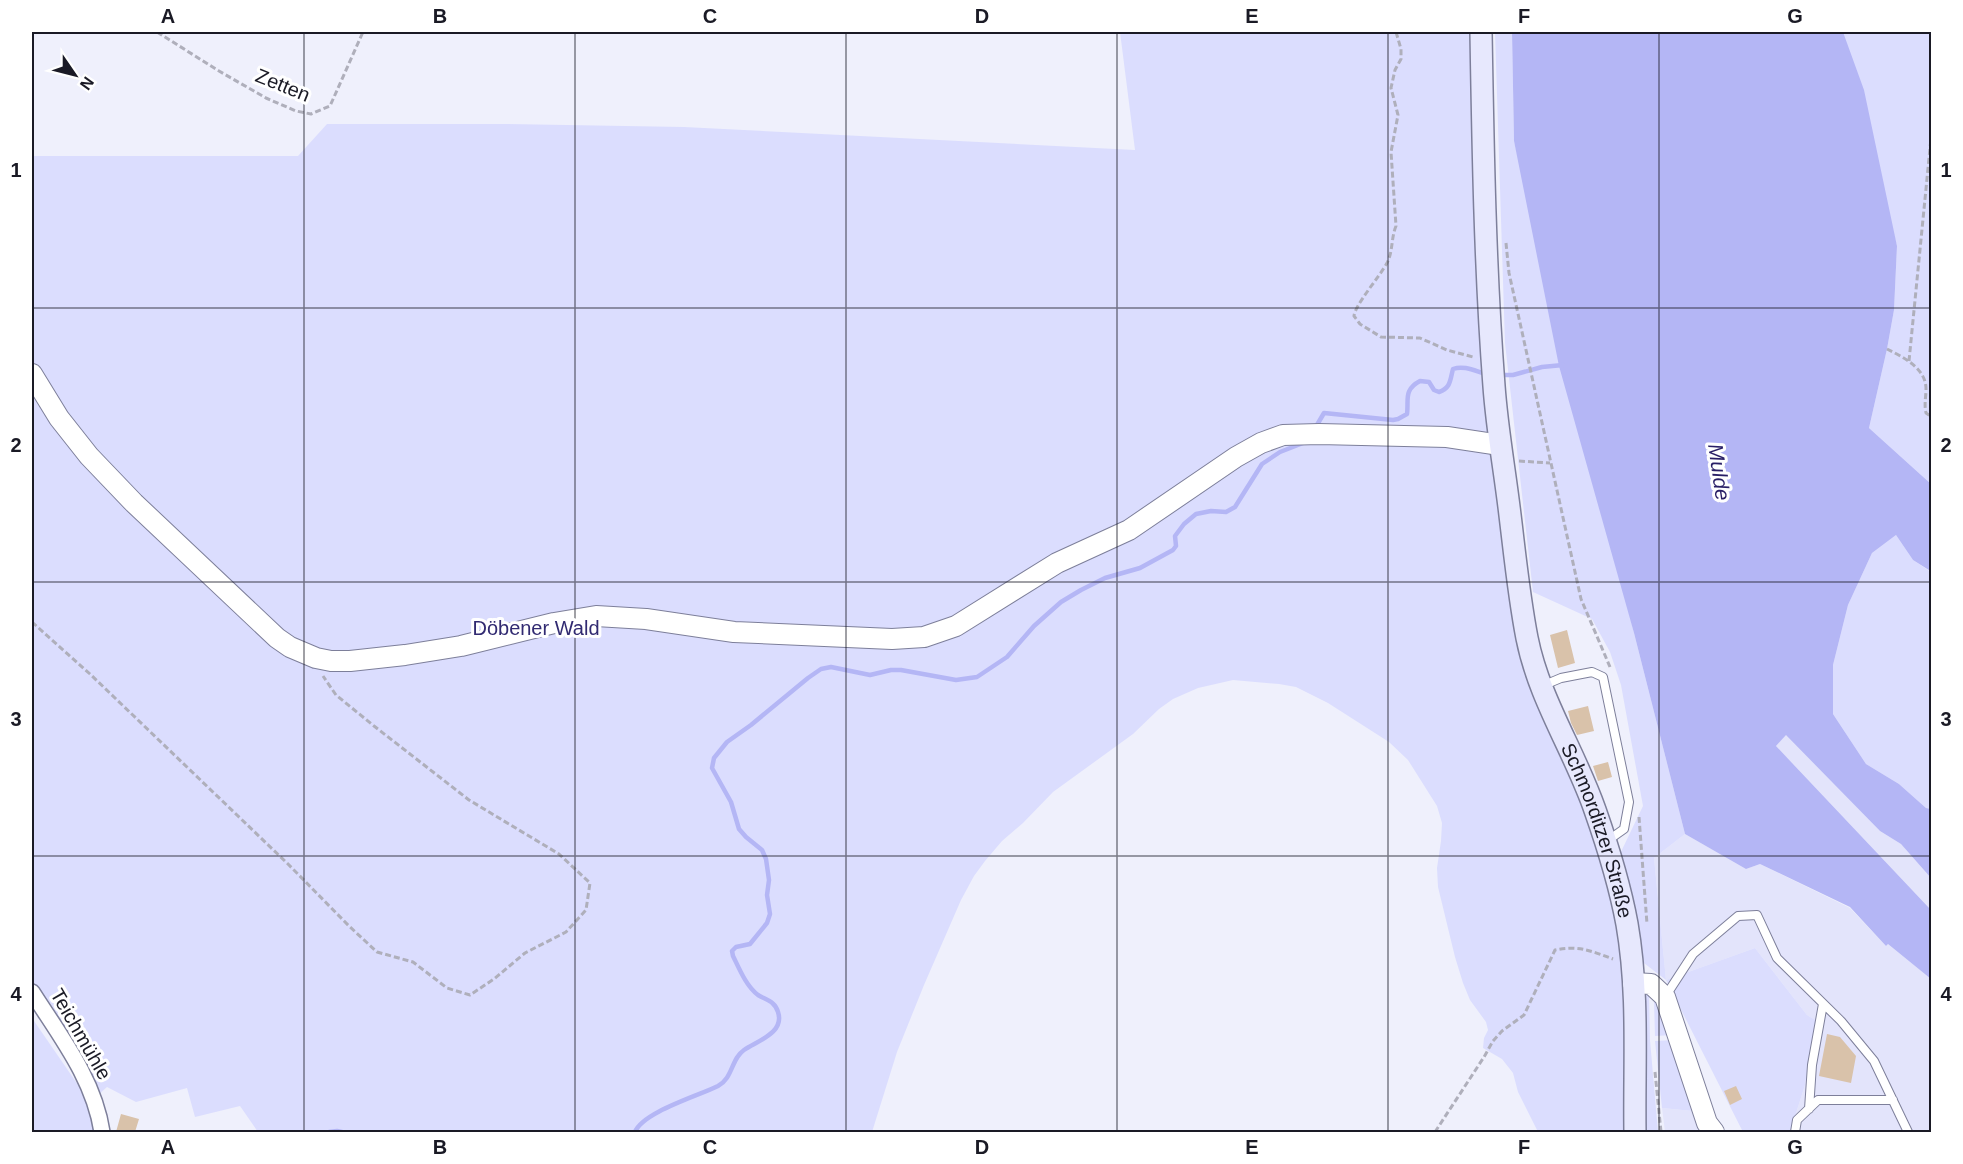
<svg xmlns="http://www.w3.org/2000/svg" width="1963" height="1164" font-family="Helvetica,sans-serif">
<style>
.built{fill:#e3e4fb}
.green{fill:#dbddfe}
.water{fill:#b4b6f5}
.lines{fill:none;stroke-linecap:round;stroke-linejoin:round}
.stream{stroke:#b4b6f5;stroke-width:4.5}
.building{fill:#d9c2aa}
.service-casing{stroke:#7d7f9a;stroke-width:10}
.minor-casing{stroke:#7d7f9a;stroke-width:18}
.tertiary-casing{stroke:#7d7f9a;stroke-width:22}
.secondary-casing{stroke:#7d7f9a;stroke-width:24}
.path{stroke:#afafbb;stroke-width:3;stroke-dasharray:6 3;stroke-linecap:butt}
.service{stroke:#fff;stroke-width:8}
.minor{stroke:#fff;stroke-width:15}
.tertiary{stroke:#fff;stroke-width:20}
.secondary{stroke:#e7e8fd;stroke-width:21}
.grid{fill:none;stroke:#1a1a25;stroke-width:1.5;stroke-opacity:0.55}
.labels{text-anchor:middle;stroke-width:6;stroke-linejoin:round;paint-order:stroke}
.street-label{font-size:20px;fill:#1a1a25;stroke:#fff}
.park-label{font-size:20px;fill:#312a71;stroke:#fff}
.water-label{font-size:21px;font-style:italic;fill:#291f66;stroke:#fff}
.neatline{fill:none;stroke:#1a1a25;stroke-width:2}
.grid-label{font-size:20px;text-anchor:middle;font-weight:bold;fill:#1a1a25}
</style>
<rect width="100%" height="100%" fill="#eff0fc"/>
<!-- built -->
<path class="built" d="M 1786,734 L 1880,831 L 1901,844 L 1931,878 L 1931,910 L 1776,746 Z
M 1685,834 L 1746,869 L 1760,864 L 1850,908 L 1886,946 L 1888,944 L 1931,979 L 1931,1132 L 1790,1132 L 1805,1085 L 1811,1044 L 1817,1021 L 1807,1015 L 1755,948 L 1666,980 L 1654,858 Z
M 1662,1108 L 1693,1111 L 1706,1132 L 1665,1132 Z"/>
<!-- green -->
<path class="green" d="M 1120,32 L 1473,32 L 1509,569 L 1575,782 L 1610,884 L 1624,956 L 1627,1132 L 1538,1132 L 1518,1092 L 1513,1073 L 1502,1059 L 1483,1048 L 1484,1038 L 1488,1030 L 1486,1022 L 1470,1000 L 1463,983 L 1455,957 L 1438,887 L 1437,868 L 1441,841 L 1442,823 L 1437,806 L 1408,760 L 1389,742 L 1328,703 L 1296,687 L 1279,684 L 1233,680 L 1198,688 L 1173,699 L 1159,709 L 1133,734 L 1053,792 L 1023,823 L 1002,841 L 985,861 L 974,876 L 961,900 L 924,985 L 897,1052 L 872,1132 L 258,1132 L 240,1106 L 195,1117 L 187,1088 L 136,1102 L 107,1087 L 98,1095 L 32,982 L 32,156 L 298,156 L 327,124 L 504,124 L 684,127 L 1135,150 Z
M 1495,32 L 1512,32 L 1514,141 L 1634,633 L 1685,834 L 1654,858 L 1666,980 L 1755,948 L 1807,1015 L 1817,1021 L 1811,1044 L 1805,1085 L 1790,1132 L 1743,1132 L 1666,980 L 1640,960 L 1618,858 L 1643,806 L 1621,685 L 1610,652 L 1592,619 L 1533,592 L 1505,343 Z
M 1841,32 L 1931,32 L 1931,484 L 1869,428 L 1887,349 L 1894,310 L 1897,246 Z
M 1896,535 L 1913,560 L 1931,572 L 1931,809 L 1926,808 L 1899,784 L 1866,764 L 1833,714 L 1833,665 L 1848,605 L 1872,553 Z
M 1641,992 L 1649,992 L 1650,1040 L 1658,1132 L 1645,1132 Z
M 1654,1001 L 1660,1008 L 1673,1035 L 1655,1036 Z
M 32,1018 L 87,1098 L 95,1132 L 32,1132 Z
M 1674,1040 L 1693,1111 L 1662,1108 L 1655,1041 Z"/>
<!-- water -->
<path class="water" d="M 1512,32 L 1843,32 L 1864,90 L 1897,246 L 1894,310 L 1887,349 L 1869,428 L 1931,484 L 1932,572 L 1913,560 L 1896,535 L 1872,553 L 1848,605 L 1833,665 L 1833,714 L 1866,764 L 1899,784 L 1926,808 L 1931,809 L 1931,878 L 1901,844 L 1880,831 L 1786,735 L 1776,746 L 1931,910 L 1931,979 L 1888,944 L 1886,946 L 1850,907 L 1760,864 L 1746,869 L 1685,834 L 1634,633 L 1559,366 L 1514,141 Z"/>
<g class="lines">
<!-- stream -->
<path class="stream" d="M 1500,375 L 1513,375 L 1542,367 L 1563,365
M 1314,430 L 1324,413 L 1393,420 L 1398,419 L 1407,414 C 1409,400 1403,390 1420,381 L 1429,382 L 1434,390 L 1439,392 C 1451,388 1450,380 1453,369 C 1464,365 1475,371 1486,374
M 329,1132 L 337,1131 L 342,1132
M 635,1132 C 643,1112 698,1096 718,1086 C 733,1078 731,1059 744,1050 C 757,1041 785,1033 778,1012 C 775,1001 766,1000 758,995 C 746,986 739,968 733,956 L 732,951 L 736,947 L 750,944 L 767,923 L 770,914 L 767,895 L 769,880 L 766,859 L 762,850 L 746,837 L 739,829 L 731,802 L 712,768 L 714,758 L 727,742 L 751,725 L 808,678 L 821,669 L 831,667 L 870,675 L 891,670 L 901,670 L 956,680 L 977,677 L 1007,657 L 1034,626 L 1061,602 L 1081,590 L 1105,578 L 1140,568 L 1173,550 L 1176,546 L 1175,536 L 1184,524 L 1196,514 L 1211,511 L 1226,512 L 1235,507 L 1262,464 L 1280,452 L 1303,443"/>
</g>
<!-- building -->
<path class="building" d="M 1567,630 L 1575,663 L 1558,668 L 1550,635 Z
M 1588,706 L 1594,731 L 1577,735 L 1571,723 L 1568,711 Z
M 1608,762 L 1612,777 L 1598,781 L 1593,766 Z
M 1827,1034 L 1840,1037 L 1856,1056 L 1851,1083 L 1819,1076 Z
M 1736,1086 L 1742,1099 L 1730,1105 L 1724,1091 Z
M 121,1114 L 139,1119 L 135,1132 L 116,1132 Z"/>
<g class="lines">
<!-- service casing -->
<g class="service-casing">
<path id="service" d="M 1542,686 L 1561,678 L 1592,672 L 1603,677 L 1629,802 L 1624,829 L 1607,841
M 1665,997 L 1693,954 L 1738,916 L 1757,915 L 1777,958 L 1841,1021 L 1874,1061 L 1908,1132
M 1809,1109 L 1812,1065 L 1823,1004
M 1795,1132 L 1797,1120 L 1818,1100 L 1893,1100"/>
</g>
<!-- minor casing -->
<g class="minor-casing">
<path id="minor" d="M 32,992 C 60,1036 94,1079 102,1132"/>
</g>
<!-- tertiary casing -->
<g class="tertiary-casing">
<path id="tertiary" d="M 32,374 L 59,418 L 89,456 L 134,503 L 277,638 L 290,647 L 316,658 L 331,661 L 350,661 L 405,655 L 461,646 L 554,623 L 596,616 L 646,619 L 734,632 L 892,639 L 924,637 L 956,626 L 1057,563 L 1129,530 L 1236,457 L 1261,443 L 1283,435 L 1319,434 L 1447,437 L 1500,445
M 1633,983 L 1651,984 L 1665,997 L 1707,1123 L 1714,1132"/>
</g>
<!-- secondary casing -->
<g class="secondary-casing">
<g id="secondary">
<path id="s1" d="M 1481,32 C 1483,150 1485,268 1494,386 C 1497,429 1505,472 1510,515 C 1515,556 1519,597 1527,638 C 1539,699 1575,752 1595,810 C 1608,847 1620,886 1627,924 C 1639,993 1634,1064 1635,1132"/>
</g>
</g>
<!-- path -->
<path class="path" d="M 157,32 L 219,71 L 266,98 L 296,111 L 311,114 L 330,106 L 363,32
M 1396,32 L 1401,49 L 1401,59 L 1395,70 L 1391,88 L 1398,115 L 1391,152 L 1396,226 C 1391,238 1393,252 1387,263 C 1380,276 1355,305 1354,316 L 1360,324 L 1381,337 L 1420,338 L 1447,350 L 1473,357
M 1506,243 L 1509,273 L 1581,599 L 1610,667
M 1887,349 C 1903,357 1926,368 1926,389 C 1926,397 1924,404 1926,413 L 1932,417
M 1909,361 L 1932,128
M 1519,461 L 1550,463
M 32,622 L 90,674 L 288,864 L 349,926 L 377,952 L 413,962 L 447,988 L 470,995 L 494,979 L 525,953 L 566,932 L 586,910 L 590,883 L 559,854 L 469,800 L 374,726 L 336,695 L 323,676
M 1639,817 L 1647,924
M 1655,1072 L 1661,1132
M 1435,1132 L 1484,1057 L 1493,1041 L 1502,1031 L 1524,1015 L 1555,950 C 1579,945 1591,951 1613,959"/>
<!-- service -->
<use href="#service" class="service"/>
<!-- minor -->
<use href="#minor" class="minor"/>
<!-- tertiary -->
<use href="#tertiary" class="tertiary"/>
<!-- secondary -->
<use href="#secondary" class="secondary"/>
</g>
<!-- grid -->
<path class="grid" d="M 304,32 L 304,1132M 575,32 L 575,1132M 846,32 L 846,1132M 1117,32 L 1117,1132M 1388,32 L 1388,1132M 1659,32 L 1659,1132M 32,308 L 1932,308M 32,582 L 1932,582M 32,856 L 1932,856"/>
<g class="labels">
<!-- street labels -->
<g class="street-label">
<text transform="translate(283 85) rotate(22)" y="7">Zetten</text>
<text dy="7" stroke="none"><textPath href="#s1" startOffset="814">Schmorditzer Straße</textPath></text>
<text transform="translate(81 1034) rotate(60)" y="7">Teichmühle</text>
</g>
<!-- park labels -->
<g class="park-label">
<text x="536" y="635">Döbener Wald</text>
</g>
<!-- water labels -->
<g class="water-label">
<text transform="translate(1719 472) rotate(82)" y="7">Mulde</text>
</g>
</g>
<!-- border -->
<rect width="1963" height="1164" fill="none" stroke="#ffffff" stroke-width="66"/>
<!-- north arrow -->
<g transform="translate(75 75) rotate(125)" stroke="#ffffff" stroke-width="4.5" paint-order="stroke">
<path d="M0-4.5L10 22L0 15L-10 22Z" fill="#1a1a25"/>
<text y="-9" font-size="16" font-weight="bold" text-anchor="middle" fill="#1a1a25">N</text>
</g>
<rect x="33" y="33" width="1897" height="1098" class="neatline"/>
<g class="grid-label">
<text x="168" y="23">A</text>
<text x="440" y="23">B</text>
<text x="710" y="23">C</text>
<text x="982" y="23">D</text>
<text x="1252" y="23">E</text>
<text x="1524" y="23">F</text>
<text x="1795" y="23">G</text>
<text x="16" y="177">1</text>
<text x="1946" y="177">1</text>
<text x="16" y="452">2</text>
<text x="1946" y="452">2</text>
<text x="16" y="726">3</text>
<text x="1946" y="726">3</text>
<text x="16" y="1001">4</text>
<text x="1946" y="1001">4</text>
<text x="168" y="1154">A</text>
<text x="440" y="1154">B</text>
<text x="710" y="1154">C</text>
<text x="982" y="1154">D</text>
<text x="1252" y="1154">E</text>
<text x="1524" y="1154">F</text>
<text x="1795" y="1154">G</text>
</g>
</svg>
